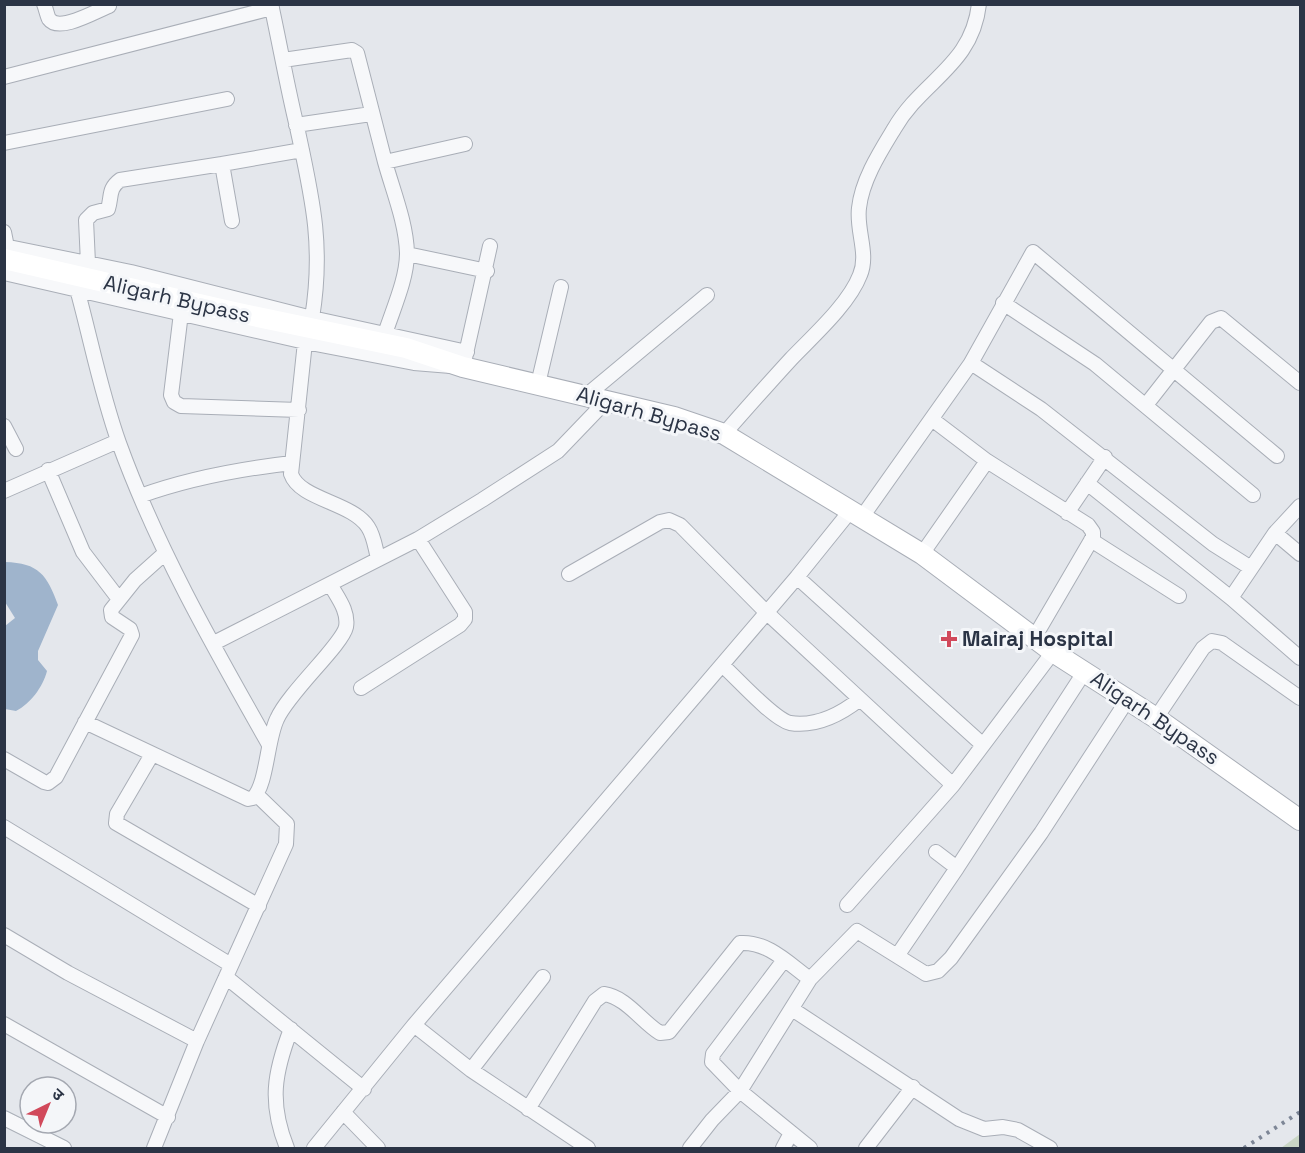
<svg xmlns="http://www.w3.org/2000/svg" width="1305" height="1153" font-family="'Space Grotesk','Noto Sans Devanagari',sans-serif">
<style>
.green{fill:#c9d6c5}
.water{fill:#9fb4cc}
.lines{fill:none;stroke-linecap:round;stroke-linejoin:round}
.street-casing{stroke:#a9aeb7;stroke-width:16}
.secondary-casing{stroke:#a9aeb7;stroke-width:22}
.street{stroke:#f7f8fa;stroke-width:14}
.secondary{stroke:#fff;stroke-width:20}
.rail{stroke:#7d8696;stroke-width:4;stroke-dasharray:3 6;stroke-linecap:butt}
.poi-dot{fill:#d1495b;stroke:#f4f6f9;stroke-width:2}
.labels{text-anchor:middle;stroke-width:6;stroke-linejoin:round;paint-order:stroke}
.street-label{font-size:21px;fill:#2b3445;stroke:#f4f6f9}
.poi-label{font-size:21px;font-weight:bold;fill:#2b3445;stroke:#f4f6f9;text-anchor:start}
</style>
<rect width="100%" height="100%" fill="#e4e7ec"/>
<!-- green -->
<path class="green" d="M 1300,1134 L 1300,1148 L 1281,1148 Z"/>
<!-- water -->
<path class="water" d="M 5,562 C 39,563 47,575 58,605 L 38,651 L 38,660 L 47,671 C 43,687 30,704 16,711 L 5,709 L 5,626 L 15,618 L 5,602 Z"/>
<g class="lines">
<!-- street casing -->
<g class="street-casing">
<path id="street" d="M 44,4 C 46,9 47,15 49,19 C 59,33 96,11 109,6
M 271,4 C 280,45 287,86 297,127 C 312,197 324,245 312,318
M 283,60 L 352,50 L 357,53 L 385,162
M 4,77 L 272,8
M 296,125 L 371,114
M 4,143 L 227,99
M 222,164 L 302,150
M 4,232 L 7,247
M 4,246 L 131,272 L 312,318 L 467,352
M 407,254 L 487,271
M 88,263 L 86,220 L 93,213 L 108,209 C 112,196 108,189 120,180 L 222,164 L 232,221
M 4,273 L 305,342 L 414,363 L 463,367 L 490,246
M 77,289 C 91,340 101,393 119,443 C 157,548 213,646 268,743
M 1003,303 L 1095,364 L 1253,495
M 181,313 L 171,395 L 174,402 L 181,406 L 299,410
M 385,334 C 393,309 407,279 407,253 C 406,222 393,191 385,162 L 465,144
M 305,342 L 291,474 C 300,500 352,502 368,527 C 374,536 375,547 378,558
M 971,363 L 1033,252 L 1277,456
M 538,384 L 561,287
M 587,395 L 707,295
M 1146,405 L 1211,322 L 1221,318 L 1300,383
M 933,420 L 987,461 L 1088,525 L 1093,532 L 1093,537 L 1034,638
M 4,426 L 16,449
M 724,434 C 746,409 768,384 791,359 C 813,336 849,304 860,275 C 869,254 856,230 859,208 C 862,180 880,152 894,129 C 922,80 972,66 979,4
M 48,470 L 83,552 L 118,598
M 1087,483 L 1231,598 L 1300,658
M 4,491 L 118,441
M 140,496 C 190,478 239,469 292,463
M 1067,513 L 1105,457
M 862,517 L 971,363 L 1041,409 L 1213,544 L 1251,568
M 1275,533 L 1300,554
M 1091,540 L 1179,596
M 922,554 L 987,461
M 569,574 L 660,522 L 669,520 L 680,525 L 766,612 L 953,785 L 847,905
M 797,577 L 983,745
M 1231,598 L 1275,533 L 1300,506
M 214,643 L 418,539 L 482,500 L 558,451 L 607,400
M 722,665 C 737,678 773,719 790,723 C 816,727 841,714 860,699
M 361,688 L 460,625 L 465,619 L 465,612 L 418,539
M 1156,718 L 1203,648 L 1212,641 L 1222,643 L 1300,698
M 85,722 L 248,799 L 253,798 C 267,785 267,739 277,719 C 289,692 342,645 346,627 C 349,611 337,597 330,584
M 151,756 L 117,814 L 116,823 L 259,906
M 4,759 L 44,782 L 48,783 L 56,777 L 132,635 L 130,629 L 112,617 L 111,610 L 135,580 L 164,554
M 953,785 L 1053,652
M 4,827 L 231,965
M 936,852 L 957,868 L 1085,671
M 4,935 L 68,973 L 197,1041
M 897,956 L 957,868
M 784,960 L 713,1054 L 712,1062 L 740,1091 L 810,1148
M 226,977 L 364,1089
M 792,1009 L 959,1119 L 984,1129 L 1003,1127 L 1018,1130 L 1050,1148
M 4,1024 L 168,1117
M 414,1025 L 471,1070 L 588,1148
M 471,1070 L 543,977
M 528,1109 L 595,1001 L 604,994 C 626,997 642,1022 660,1033 L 669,1032 L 740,943 C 768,941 789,964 810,979 L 857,931 L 926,974 L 938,971 L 951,958 L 1041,833 L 1128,699
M 343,1112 L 378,1148
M 4,1118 L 64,1148
M 154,1148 L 197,1041 L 286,844 L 287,824 L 257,795
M 287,1148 C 269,1103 274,1073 291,1029
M 314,1148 L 414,1025 L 797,577 L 851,510
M 690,1148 L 712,1120 L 740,1091 L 810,979
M 783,1148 L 791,1133
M 866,1148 L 913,1087"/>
</g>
<!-- secondary casing -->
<g class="secondary-casing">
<path id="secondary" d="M 4,259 L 234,312 L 406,348 L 463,367 L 674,417 L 724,434 L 922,554 L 1053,652 L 1156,718 L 1300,820"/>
</g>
<!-- street -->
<use href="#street" class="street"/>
<!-- secondary -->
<use href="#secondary" class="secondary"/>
<!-- rail -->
<path class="rail" d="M 1244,1148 L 1300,1112"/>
</g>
<!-- markers -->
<path class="poi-dot" d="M946 630h6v6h6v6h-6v6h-6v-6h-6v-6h6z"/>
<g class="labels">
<!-- street labels -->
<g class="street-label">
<text transform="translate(177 299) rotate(13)" y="7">Aligarh Bypass</text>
<text transform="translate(649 414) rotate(16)" y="7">Aligarh Bypass</text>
<text transform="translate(1155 718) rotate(34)" y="7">Aligarh Bypass</text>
</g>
<!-- poi labels -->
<g class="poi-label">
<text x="962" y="646">Mairaj Hospital</text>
</g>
</g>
<!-- border -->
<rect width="1305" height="1153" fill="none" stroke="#2b3445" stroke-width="12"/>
<!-- north arrow -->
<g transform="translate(48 1105) rotate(43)"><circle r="28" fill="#f4f6f9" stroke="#a4a8b1" stroke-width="1.5"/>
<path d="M0-4.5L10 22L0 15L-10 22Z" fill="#d1495b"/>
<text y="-9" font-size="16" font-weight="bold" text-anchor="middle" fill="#2b3445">उ</text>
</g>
</svg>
